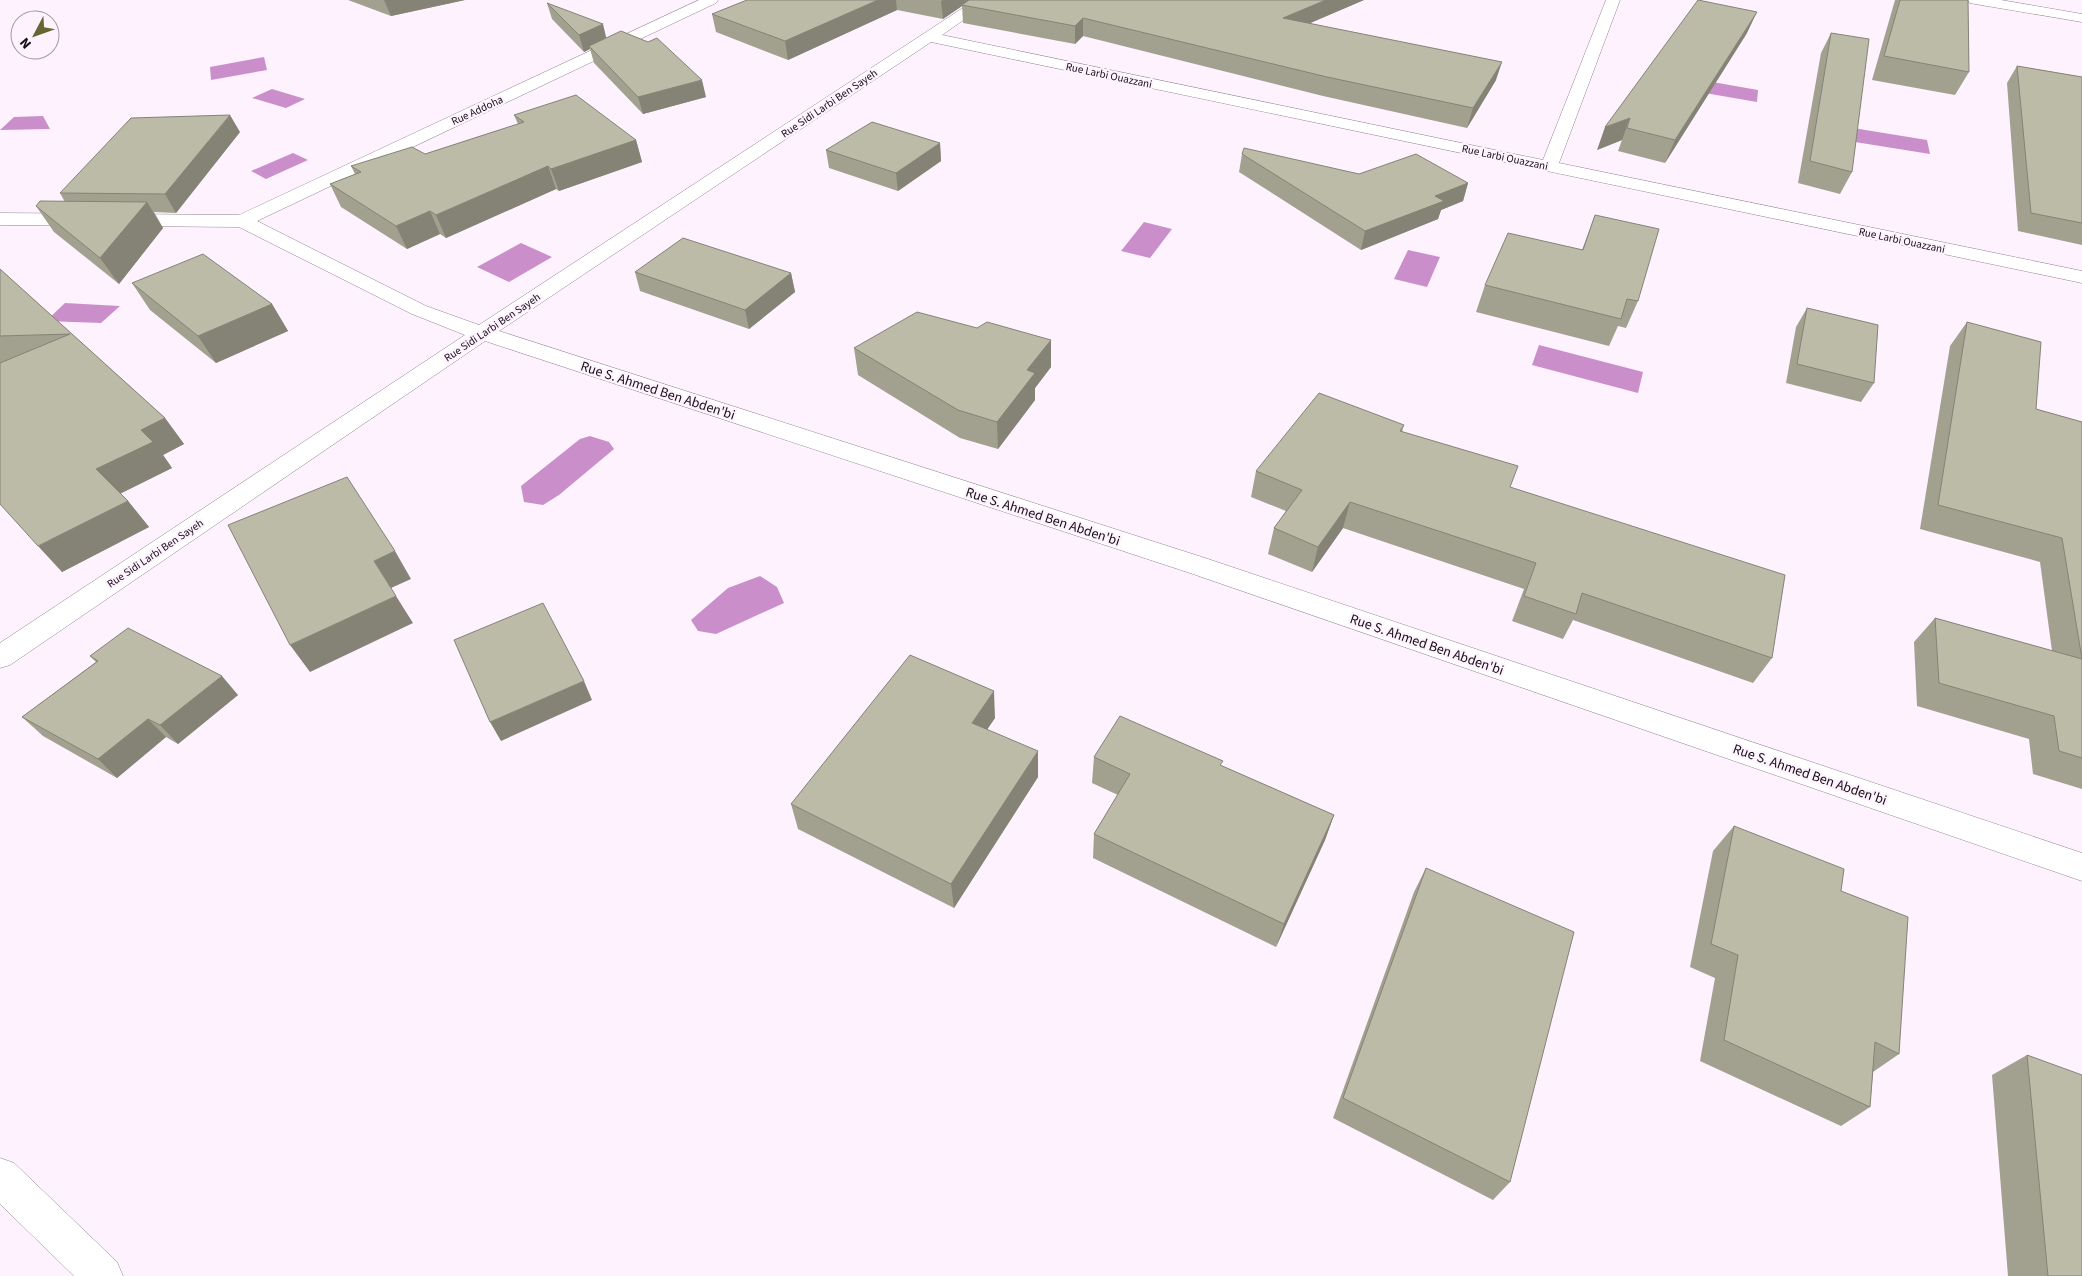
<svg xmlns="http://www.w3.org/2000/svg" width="2082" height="1276" font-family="'Source Sans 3',sans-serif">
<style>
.water{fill:#ca8fcb}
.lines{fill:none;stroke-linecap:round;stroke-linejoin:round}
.minor-casing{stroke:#918391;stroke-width:1}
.minor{fill:#fff;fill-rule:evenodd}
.wall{fill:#a2a190}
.shaded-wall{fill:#848376}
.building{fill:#bcbba8;stroke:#848376}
.labels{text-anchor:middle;stroke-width:4.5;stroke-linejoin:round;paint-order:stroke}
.far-street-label{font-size:11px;fill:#140f14;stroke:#fff2ff}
.street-label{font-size:14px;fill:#140f14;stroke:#fff2ff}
</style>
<rect width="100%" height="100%" fill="#fff2ff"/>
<!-- water -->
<path class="water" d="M 264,57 L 267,70 L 211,80 L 210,67 Z
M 1701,80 L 1758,90 L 1757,102 L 1699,92 Z
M 272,89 L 305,99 L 286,108 L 252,98 Z
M 43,116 L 50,129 L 0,130 L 14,117 Z
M 1853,128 L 1927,140 L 1930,154 L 1855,142 Z
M 293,153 L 308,160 L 266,179 L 251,171 Z
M 1144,222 L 1172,229 L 1150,258 L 1121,251 Z
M 521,243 L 552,257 L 509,282 L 477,267 Z
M 1408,250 L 1440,257 L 1427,287 L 1394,279 Z
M 65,303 L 120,306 L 101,323 L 46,321 Z
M 1539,345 L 1643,372 L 1638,393 L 1532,365 Z
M 590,436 L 609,442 L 614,449 L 559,495 L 543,505 L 524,502 L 521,486 L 580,439 Z
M 760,576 L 777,587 L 784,603 L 716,634 L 698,631 L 691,620 L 728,588 Z"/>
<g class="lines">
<!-- minor casing -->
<g class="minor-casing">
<path id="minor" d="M 699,0 L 718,0 L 716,3 L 257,221 L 426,306 L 479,325 L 975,0 L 992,0 L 942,35 L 1543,160 L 1606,0 L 1620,0 L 1559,163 L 2082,271 L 2082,283 L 931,42 L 499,331 L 1208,559 L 2082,853 L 2082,881 L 1190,573 L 485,341 L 10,665 L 0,668 L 0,643 L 465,335 L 412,314 L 239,227 L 0,225 L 0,213 L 239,215 Z
M 1968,0 L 2001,0 L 2082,14 L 2082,22 L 1975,4 L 1970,3 Z
M 0,1158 L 14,1163 L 117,1262 L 123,1276 L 74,1276 L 0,1204 Z"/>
</g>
<!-- minor -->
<use href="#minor" class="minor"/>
</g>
<!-- wall -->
<path class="wall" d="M 348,0 L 465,0 L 391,16 Z
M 747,0 L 1364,0 L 1310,23 L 1496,80 L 1467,128 L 1323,96 L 1083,36 L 1075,44 L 963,23 L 962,6 L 943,19 L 897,10 L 788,60 L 716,32 L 712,14 Z
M 1895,0 L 1968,0 L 1969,72 L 1955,95 L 1872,80 Z
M 547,3 L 606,38 L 706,97 L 643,114 L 594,63 L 590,49 L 584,52 L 552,19 Z
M 1747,33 L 1665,163 L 1618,151 L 1622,140 L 1597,150 Z
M 1831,33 L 1852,172 L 1840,194 L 1798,183 L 1821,53 Z
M 2017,66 L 2082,77 L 2082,245 L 2018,231 L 2007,83 Z
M 514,115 L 636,140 L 642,162 L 559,191 L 556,189 L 446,238 L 440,234 L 407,249 L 341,207 L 330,184 L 355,174 L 351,166 L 425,154 L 518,124 Z
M 240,132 L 176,213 L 154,212 L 163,228 L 119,284 L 54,232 L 36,206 L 65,202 L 60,193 Z
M 940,143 L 941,161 L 898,191 L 829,168 L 826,150 Z
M 1242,154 L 1359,174 L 1468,183 L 1463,201 L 1441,210 L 1438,219 L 1361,250 L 1239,172 Z
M 1595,215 L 1638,301 L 1626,328 L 1618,326 L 1609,346 L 1476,312 L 1485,285 L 1582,250 Z
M 0,269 L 165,418 L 184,444 L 163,455 L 172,468 L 120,494 L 128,501 L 149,527 L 62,572 L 1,363 L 0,363 Z
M 635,272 L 791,273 L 795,292 L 749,329 L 640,291 Z
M 132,283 L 272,304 L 288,331 L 216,363 L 150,310 Z
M 1807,308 L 1874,383 L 1861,402 L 1786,383 L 1796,327 Z
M 1967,322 L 2036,409 L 2082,422 L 2082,789 L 2033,774 L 2029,739 L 1917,706 L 1914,642 L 1935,618 L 2052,651 L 2040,562 L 1920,529 L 1950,346 Z
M 977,328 L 1051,340 L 1051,367 L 1035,388 L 1035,400 L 998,449 L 960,438 L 858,375 L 854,348 Z
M 1404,425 L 1402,432 L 1510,487 L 1772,658 L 1753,683 L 1573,620 L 1563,639 L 1512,621 L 1524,589 L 1343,528 L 1312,572 L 1268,554 L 1274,528 L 1286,511 L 1251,497 L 1256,471 Z
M 90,656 L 238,695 L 178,744 L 166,737 L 117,778 L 43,736 L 22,717 L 96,662 Z
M 995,718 L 987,729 L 1038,777 L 954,908 L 798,829 L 791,804 Z
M 1094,757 L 1222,766 L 1334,815 L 1325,840 L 1276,947 L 1093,858 L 1094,834 L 1118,795 L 1092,783 Z
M 1734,826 L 1841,891 L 1899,1054 L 1873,1072 L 1870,1107 L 1841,1126 L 1700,1061 L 1715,978 L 1690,967 L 1713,851 Z
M 1426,868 L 1510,1182 L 1493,1200 L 1333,1118 L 1414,892 Z
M 2027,1055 L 2082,1276 L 2008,1276 L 1992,1075 Z"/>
<!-- shaded-wall -->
<path class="shaded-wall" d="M 384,0 L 465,0 L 391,16 Z
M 878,0 L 896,0 L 897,10 L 788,60 L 785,41 Z
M 943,0 L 972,0 L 962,5 L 962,6 L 943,19 L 941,1 Z
M 1326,0 L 1364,0 L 1280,36 L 1283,18 Z
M 1757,12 L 1747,33 L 1665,163 L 1675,140 Z
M 1083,18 L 1083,36 L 1075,44 L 1075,26 Z
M 603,24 L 607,41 L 589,46 L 590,49 L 584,52 L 579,35 Z
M 1502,62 L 1496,80 L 1467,128 L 1473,108 Z
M 702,80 L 706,97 L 643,114 L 638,97 Z
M 230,115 L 240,132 L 176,213 L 165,194 Z
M 1630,118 L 1622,140 L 1597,150 L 1605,127 Z
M 636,140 L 642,162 L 559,191 L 551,169 Z
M 940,143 L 941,161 L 898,191 L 896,173 Z
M 548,166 L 556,189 L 446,238 L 436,215 Z
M 1468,183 L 1463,201 L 1441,210 L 1438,219 L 1361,250 L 1365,231 L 1435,196 Z
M 147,202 L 163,228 L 119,284 L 100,258 Z
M 430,211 L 440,234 L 407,249 L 396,226 Z
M 791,273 L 795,292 L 749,329 L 745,310 Z
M 272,304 L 288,331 L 216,363 L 198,336 Z
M 1051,340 L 1051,367 L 1035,388 L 1035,400 L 998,449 L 997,422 L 1027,370 Z
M 165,418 L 184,444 L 163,455 L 172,468 L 117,495 L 96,469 L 141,430 Z
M 128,501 L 149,527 L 62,572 L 38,546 Z
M 1350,502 L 1343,528 L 1312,572 L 1318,547 Z
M 395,551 L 411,579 L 391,588 L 374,561 Z
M 396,596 L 413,623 L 310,672 L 290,645 Z
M 222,676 L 238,695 L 178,744 L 160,725 Z
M 584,681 L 592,700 L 501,741 L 490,722 Z
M 994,691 L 995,718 L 974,749 L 972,723 Z
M 148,719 L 166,737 L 117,778 L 98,759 Z
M 1038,751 L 1038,777 L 954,908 L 951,884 Z
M 1334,815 L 1325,840 L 1276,947 L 1284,924 Z"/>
<!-- building -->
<path class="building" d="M 747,0 L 878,0 L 785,41 L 712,14 Z
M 969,0 L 1326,0 L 1283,18 L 1502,62 L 1473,108 L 1327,77 L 1083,18 L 1075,26 L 962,5 Z
M 1698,0 L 1757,12 L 1675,140 L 1627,128 L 1630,118 L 1605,127 Z
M 1900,0 L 1968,0 L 1969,72 L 1884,56 Z
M 547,3 L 603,24 L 579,35 Z
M 621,31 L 648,42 L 657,38 L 702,80 L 638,97 L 589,46 Z
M 1831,33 L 1869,39 L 1852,172 L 1810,161 Z
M 2017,66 L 2082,77 L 2082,223 L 2031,213 Z
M 576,95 L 636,140 L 551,169 L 548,166 L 436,215 L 430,211 L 396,226 L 330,184 L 361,172 L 351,166 L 412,147 L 425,154 L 524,122 L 514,115 Z
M 230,115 L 165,194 L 60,193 L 131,118 Z
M 872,122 L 940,143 L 896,173 L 826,150 Z
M 1244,148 L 1359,174 L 1416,154 L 1468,183 L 1435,196 L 1444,201 L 1365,231 L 1242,154 Z
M 40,201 L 147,202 L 100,258 L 36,206 Z
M 1595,215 L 1659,229 L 1638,301 L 1627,299 L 1621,319 L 1485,285 L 1508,233 L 1583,250 Z
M 683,238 L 791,273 L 745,310 L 635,272 Z
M 203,254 L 272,304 L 198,336 L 132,283 Z
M 0,269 L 165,418 L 141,430 L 153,442 L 96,469 L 128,501 L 38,546 L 0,504 L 0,363 L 70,334 L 0,336 Z
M 1807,308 L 1878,325 L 1874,383 L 1797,364 Z
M 917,312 L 977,328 L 987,322 L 1051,340 L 1027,370 L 1035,373 L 997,422 L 958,410 L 854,348 Z
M 1967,322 L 2041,342 L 2036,409 L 2082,422 L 2082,758 L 2059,751 L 2054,716 L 1939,683 L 1935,618 L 2082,659 L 2062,538 L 1938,505 Z
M 1319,393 L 1404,425 L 1400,431 L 1518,466 L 1510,487 L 1785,575 L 1772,658 L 1582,593 L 1576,614 L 1524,596 L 1536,563 L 1350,502 L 1318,547 L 1274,528 L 1302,490 L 1256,471 Z
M 347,477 L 395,551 L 374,561 L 396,596 L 290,645 L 228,525 Z
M 543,603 L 584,681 L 490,722 L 454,640 Z
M 128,628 L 222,676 L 160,725 L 148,719 L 98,759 L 22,717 L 98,661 L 90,656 Z
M 910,655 L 994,691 L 972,723 L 1038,751 L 951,884 L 791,804 Z
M 1120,716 L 1223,761 L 1220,765 L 1334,815 L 1284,924 L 1094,834 L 1130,774 L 1094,757 Z
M 1734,826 L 1844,869 L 1841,891 L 1908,917 L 1899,1054 L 1875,1042 L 1870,1107 L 1724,1040 L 1738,955 L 1711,944 Z
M 1426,868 L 1574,932 L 1510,1182 L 1343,1098 Z
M 2027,1055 L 2082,1075 L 2082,1276 L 2048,1276 Z"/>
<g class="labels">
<!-- far-street labels -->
<g class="far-street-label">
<text transform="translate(1109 75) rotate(12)" y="4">Rue Larbi Ouazzani</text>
<text transform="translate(829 103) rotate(-34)" y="4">Rue Sidi Larbi Ben Sayeh</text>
<text transform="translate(477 110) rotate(-25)" y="4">Rue Addoha</text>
<text transform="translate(1505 157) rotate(12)" y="4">Rue Larbi Ouazzani</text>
<text transform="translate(1902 240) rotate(12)" y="4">Rue Larbi Ouazzani</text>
<text transform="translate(492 327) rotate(-34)" y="4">Rue Sidi Larbi Ben Sayeh</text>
<text transform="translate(155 553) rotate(-34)" y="4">Rue Sidi Larbi Ben Sayeh</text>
</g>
<!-- street labels -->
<g class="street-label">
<text transform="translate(658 390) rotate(18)" y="5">Rue S. Ahmed Ben Abden'bi</text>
<text transform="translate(1043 516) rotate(18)" y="5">Rue S. Ahmed Ben Abden'bi</text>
<text transform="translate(1427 644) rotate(19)" y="5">Rue S. Ahmed Ben Abden'bi</text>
<text transform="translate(1810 774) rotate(19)" y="5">Rue S. Ahmed Ben Abden'bi</text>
</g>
</g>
<!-- north arrow -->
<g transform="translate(35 35) rotate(229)"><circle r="24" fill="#fff2ff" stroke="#a197a1"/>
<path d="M0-4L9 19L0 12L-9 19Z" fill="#696532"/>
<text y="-8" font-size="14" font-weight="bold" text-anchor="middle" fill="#140f14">N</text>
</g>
</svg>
